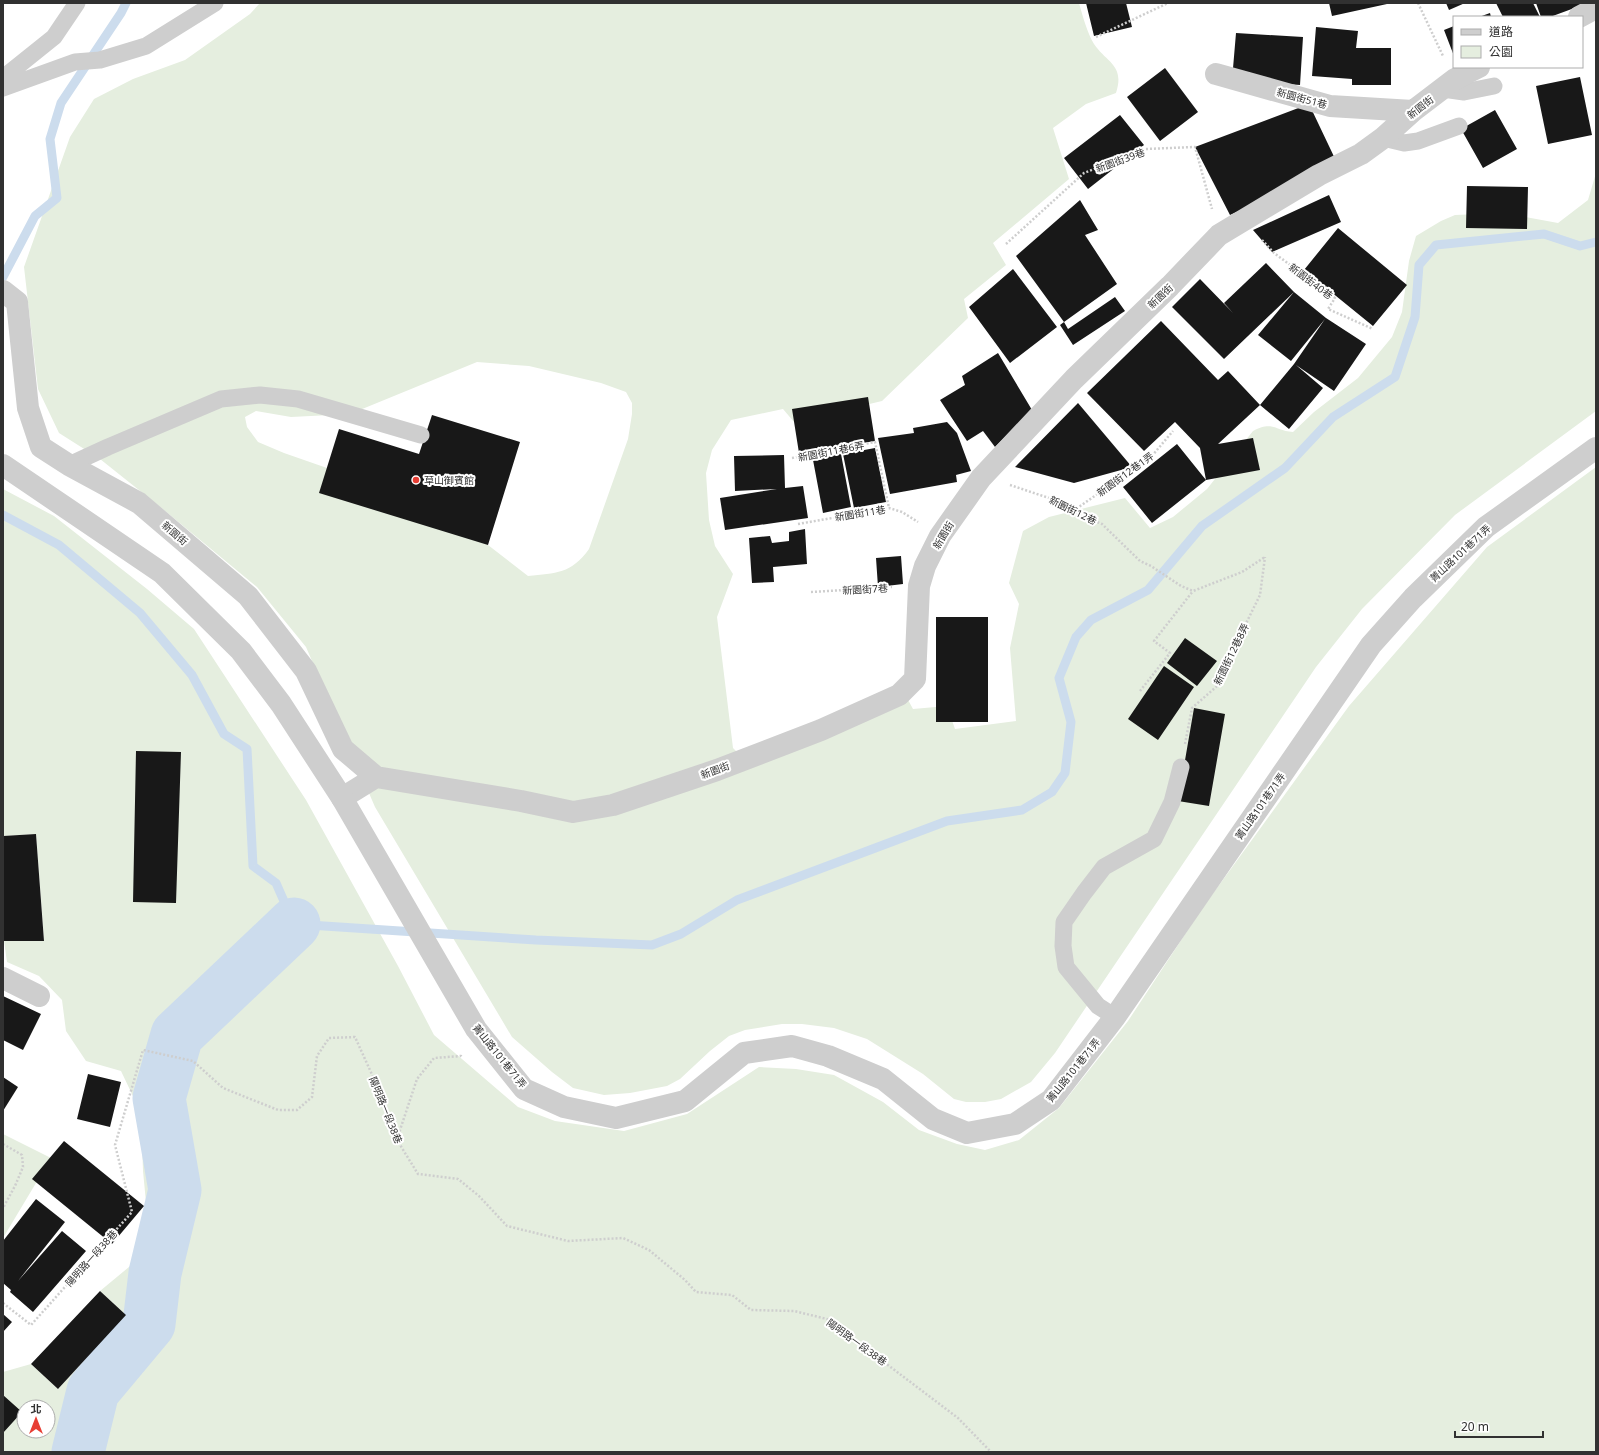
<svg xmlns="http://www.w3.org/2000/svg" width="1599" height="1455" font-family="'Noto Sans','Noto Sans TC',sans-serif">
<style>
.green{fill:#e5eedf;fill-rule:evenodd}
.lines{fill:none;stroke-linecap:round;stroke-linejoin:round}
.stream{stroke:#ccdced;stroke-width:9}
.river{stroke:#ccdced;stroke-width:53}
.building{fill:#181818}
.path{stroke:#cecece;stroke-width:2.5;stroke-dasharray:2 2;stroke-linecap:butt}
.service{stroke:#cecece;stroke-width:17}
.minor{stroke:#cecece;stroke-width:22}
.tertiary{stroke:#cecece;stroke-width:22}
.poi-dot{fill:#e73e34;stroke:#fff;stroke-width:1.5}
.labels{text-anchor:middle;stroke-width:4;stroke-linejoin:round;paint-order:stroke}
.street-label{font-size:10px;fill:#313131;stroke:#fff}
.poi-label{font-size:10px;fill:#313131;stroke:#fff;text-anchor:start}
</style>
<rect width="100%" height="100%" fill="#fff"/>
<!-- green -->
<path class="green" d="M 260,3 L 1079,3 C 1082,14 1088,35 1094,44 C 1107,63 1125,65 1116,93 L 1086,104 L 1053,128 L 1069,179 L 993,243 L 1006,265 L 964,299 L 968,318 L 882,401 L 794,422 L 783,409 L 731,420 L 712,450 L 706,473 L 709,520 L 715,546 L 733,574 L 717,617 L 733,748 L 752,767 L 907,698 L 913,709 L 947,706 L 955,729 L 1016,721 L 1010,648 L 1019,604 L 1009,583 L 1023,531 L 1049,517 L 1125,498 L 1150,528 L 1173,517 L 1207,489 L 1253,431 C 1273,420 1275,431 1293,432 L 1314,412 L 1358,378 L 1392,337 L 1402,312 L 1409,261 L 1416,236 L 1441,221 L 1455,215 L 1503,213 L 1558,223 L 1588,200 L 1596,173 L 1596,411 L 1455,515 L 1362,609 L 1316,667 L 1055,1053 L 1031,1082 L 1001,1099 L 985,1102 L 966,1102 L 954,1099 L 923,1074 L 867,1039 L 834,1028 L 802,1024 L 782,1024 L 745,1030 L 729,1036 L 710,1051 L 680,1079 L 667,1086 L 630,1093 L 604,1095 L 573,1088 L 552,1072 L 512,1037 L 375,807 L 306,647 L 257,587 L 164,510 L 100,459 L 59,433 L 38,389 L 24,267 L 70,137 L 94,99 L 133,79 L 185,60 L 250,14 ZM 477,362 L 529,366 L 601,383 L 626,392 L 632,403 L 632,414 L 628,439 L 589,549 C 571,574 556,573 528,576 L 488,545 L 327,468 L 284,453 L 258,442 L 247,427 L 245,417 L 256,411 L 291,417 L 350,414 Z
M 1596,467 L 1596,1452 L 3,1452 L 3,1372 L 31,1364 L 58,1389 L 126,1315 L 100,1291 L 135,1262 L 148,1223 L 143,1171 L 141,1113 L 121,1071 L 86,1061 L 66,1031 L 62,1000 L 39,976 L 7,962 L 4,941 L 44,940 L 36,834 L 3,836 L 3,489 L 54,516 L 147,589 L 194,629 L 306,800 L 398,966 L 434,1035 L 518,1107 L 555,1121 L 624,1131 L 687,1114 L 759,1067 L 796,1069 L 834,1075 L 883,1102 L 919,1130 L 957,1144 L 985,1150 L 1019,1140 L 1059,1108 L 1128,1021 L 1201,910 L 1349,706 L 1487,547 ZM 24,1407 L 48,1407 L 48,1431 L 24,1431 Z
M 3,1134 L 51,1158 L 3,1238 Z"/>
<g class="lines">
<!-- stream -->
<path class="stream" d="M 3,277 L 35,216 L 57,198 L 50,139 L 61,103 L 121,13 L 126,3
M 3,515 L 59,545 L 140,613 L 192,675 L 224,734 L 247,749 L 253,866 L 276,883 L 294,924 L 536,940 L 652,945 L 681,934 L 737,900 L 947,821 L 1022,810 L 1052,792 L 1065,773 L 1071,722 L 1059,678 L 1076,637 L 1091,620 L 1148,590 L 1202,526 L 1285,468 L 1333,417 L 1395,377 L 1415,317 L 1419,265 L 1436,245 L 1544,234 L 1580,246 L 1596,242"/>
<!-- river -->
<path class="river" d="M 78,1452 L 93,1391 L 149,1324 L 155,1273 L 175,1190 L 159,1098 L 177,1035 L 294,924"/>
</g>
<!-- building -->
<path class="building" d="M 1086,3 L 1126,3 L 1132,27 L 1094,36 Z
M 1329,3 L 1386,3 L 1387,4 L 1332,16 Z
M 1446,3 L 1465,3 L 1449,10 Z
M 1496,3 L 1533,3 L 1540,17 L 1503,17 Z
M 1536,3 L 1588,3 L 1550,17 L 1541,17 Z
M 1490,13 L 1491,17 L 1479,17 Z
M 1454,26 L 1454,56 L 1444,30 Z
M 1316,27 L 1358,31 L 1356,48 L 1391,48 L 1391,85 L 1352,85 L 1352,79 L 1312,76 Z
M 1236,33 L 1303,37 L 1300,85 L 1232,80 Z
M 1165,68 L 1198,112 L 1160,141 L 1127,97 Z
M 1580,77 L 1592,135 L 1548,144 L 1536,86 Z
M 1309,104 L 1338,165 L 1230,215 L 1195,147 Z
M 1495,110 L 1517,149 L 1483,168 L 1461,129 Z
M 1120,115 L 1144,145 L 1088,189 L 1064,158 Z
M 1467,186 L 1528,187 L 1527,229 L 1466,228 Z
M 1329,195 L 1341,222 L 1272,252 L 1253,230 Z
M 1080,200 L 1098,230 L 1085,235 L 1117,284 L 1064,322 L 1068,329 L 1115,297 L 1125,311 L 1073,345 L 1060,325 L 1064,322 L 1016,256 Z
M 1338,228 L 1407,285 L 1373,326 L 1304,270 Z
M 1266,263 L 1294,292 L 1224,359 L 1172,307 L 1200,279 L 1233,313 L 1224,303 Z
M 1013,269 L 1057,327 L 1010,363 L 969,307 Z
M 1294,292 L 1326,318 L 1366,344 L 1334,391 L 1296,365 L 1323,388 L 1289,429 L 1260,405 L 1294,364 L 1325,319 L 1291,361 L 1258,335 Z
M 1161,321 L 1218,380 L 1228,371 L 1260,405 L 1218,444 L 1253,438 L 1260,470 L 1206,480 L 1152,523 L 1123,487 L 1177,444 L 1206,480 L 1200,448 L 1175,422 L 1144,451 L 1087,393 Z
M 998,353 L 1032,410 L 995,447 L 983,431 L 967,441 L 940,400 L 965,385 L 962,376 Z
M 868,397 L 875,441 L 799,453 L 792,409 Z
M 1078,403 L 1132,467 L 1074,483 L 1015,467 Z
M 432,415 L 520,442 L 488,545 L 319,493 L 339,429 L 419,454 Z
M 947,422 L 957,433 L 971,471 L 956,475 L 957,482 L 890,494 L 878,438 L 914,433 L 913,428 Z
M 875,448 L 886,502 L 854,508 L 843,454 Z
M 841,454 L 851,507 L 823,513 L 813,460 Z
M 784,455 L 785,488 L 803,486 L 808,518 L 725,530 L 720,498 L 777,489 L 735,491 L 734,456 Z
M 805,529 L 807,564 L 773,567 L 774,582 L 752,583 L 749,538 L 770,536 L 772,543 L 789,541 L 789,532 Z
M 901,556 L 903,584 L 878,587 L 876,558 Z
M 936,617 L 988,617 L 988,722 L 936,722 Z
M 1185,638 L 1217,661 L 1197,686 L 1167,663 Z
M 1164,666 L 1194,687 L 1158,740 L 1128,719 Z
M 1194,708 L 1225,714 L 1209,806 L 1178,801 Z
M 136,751 L 181,752 L 176,903 L 133,902 Z
M 36,834 L 44,941 L 4,941 L 3,836 Z
M 3,996 L 41,1014 L 23,1050 L 3,1040 Z
M 88,1074 L 121,1082 L 110,1127 L 77,1119 Z
M 3,1077 L 18,1087 L 3,1111 Z
M 64,1141 L 144,1206 L 112,1244 L 32,1179 Z
M 36,1199 L 65,1222 L 18,1281 L 62,1231 L 86,1251 L 33,1312 L 10,1292 L 11,1290 L 3,1283 L 3,1241 Z
M 100,1291 L 126,1315 L 58,1389 L 31,1364 Z
M 3,1314 L 12,1322 L 3,1332 Z
M 3,1395 L 22,1412 L 3,1433 Z"/>
<g class="lines">
<!-- path -->
<path class="path" d="M 1418,3 L 1443,56
M 1096,37 L 1168,3
M 1262,240 L 1274,253 L 1335,298 L 1328,309 L 1373,329
M 1006,244 L 1084,173 L 1145,149 L 1195,147 L 1212,209
M 792,458 L 875,442 L 889,508
M 1010,485 L 1064,503 L 1073,512 L 1102,524 L 1140,561 L 1151,566 L 1181,586 L 1193,591 L 1242,572 L 1265,557
M 1073,511 L 1151,457 L 1173,431
M 798,524 L 889,508 L 902,512 L 918,522
M 811,592 L 892,587
M 1140,691 L 1170,653 L 1154,641 L 1193,591
M 1185,744 L 1192,708 L 1216,687 L 1229,658 L 1260,595 L 1265,557
M 397,1139 L 417,1079 L 434,1058 L 461,1056 L 462,1057
M 3,1144 L 22,1155 L 23,1167 L 15,1186 L 3,1208
M 3,1303 L 31,1325 L 132,1212 L 115,1145 L 143,1050 L 193,1061 L 223,1088 L 278,1110 L 297,1110 L 312,1097 L 317,1056 L 329,1038 L 355,1037 L 379,1090 L 397,1140 L 418,1174 L 458,1179 L 479,1196 L 507,1226 L 568,1241 L 623,1238 L 649,1250 L 685,1280 L 696,1292 L 732,1295 L 751,1310 L 794,1311 L 827,1319 L 958,1418 L 991,1452"/>
<!-- service -->
<path class="service" d="M 3,78 L 54,37 L 77,3
M 3,88 L 75,62 L 100,60 L 146,46 L 215,3
M 1443,89 L 1464,92 L 1494,86
M 1383,138 L 1404,143 L 1418,141 L 1459,126
M 69,465 L 108,447 L 221,399 L 260,395 L 298,399 L 421,435
M 1115,1017 L 1098,1006 L 1066,967 L 1063,946 L 1064,922 L 1084,893 L 1104,867 L 1154,839 L 1172,802 L 1181,767"/>
<!-- minor -->
<path class="minor" d="M 1579,17 L 1596,8
M 1216,74 L 1330,106 L 1413,111
M 3,291 L 17,302 L 28,408 L 41,447 L 69,465 L 139,503 L 248,596 L 306,671 L 343,749 L 376,777 L 521,801 L 573,812 L 613,805 L 717,770 L 821,730 L 899,695 L 915,679 L 919,586 L 925,566 L 940,536 L 981,478 L 1074,379 L 1170,286 L 1219,235 L 1319,175 L 1361,154 L 1383,138 L 1413,111 L 1455,79 L 1479,67
M 342,798 L 376,777
M 3,978 L 39,996"/>
<!-- tertiary -->
<path class="tertiary" d="M 3,465 L 162,573 L 241,651 L 281,704 L 342,798 L 476,1029 L 524,1089 L 564,1107 L 616,1118 L 685,1101 L 744,1053 L 792,1046 L 828,1056 L 883,1079 L 933,1119 L 967,1133 L 1015,1124 L 1051,1100 L 1115,1017 L 1371,645 L 1413,598 L 1486,527 L 1596,448"/>
</g>
<!-- markers -->
<circle class="poi-dot" cx="416" cy="480" r="4"/>
<g class="labels">
<!-- street labels -->
<g class="street-label">
<text transform="translate(1302 98) rotate(15)" y="4">新園街51巷</text>
<text transform="translate(1420 107) rotate(-38)" y="4">新園街</text>
<text transform="translate(1120 160) rotate(-20)" y="4">新園街39巷</text>
<text transform="translate(1311 281) rotate(37)" y="4">新園街40巷</text>
<text transform="translate(1160 296) rotate(-44)" y="4">新園街</text>
<text transform="translate(831 451) rotate(-11)" y="4">新園街11巷6弄</text>
<text transform="translate(1125 474) rotate(-36)" y="4">新園街12巷1弄</text>
<text transform="translate(1073 510) rotate(26)" y="4">新園街12巷</text>
<text transform="translate(860 513) rotate(-9)" y="4">新園街11巷</text>
<text transform="translate(175 533) rotate(41)" y="4">新園街</text>
<text transform="translate(943 535) rotate(-59)" y="4">新園街</text>
<text transform="translate(1460 553) rotate(-43)" y="4">菁山路101巷71弄</text>
<text transform="translate(865 589) rotate(-3)" y="4">新園街7巷</text>
<text transform="translate(1231 654) rotate(-64)" y="4">新園街12巷8弄</text>
<text transform="translate(715 770) rotate(-20)" y="4">新園街</text>
<text transform="translate(1260 806) rotate(-55)" y="4">菁山路101巷71弄</text>
<text transform="translate(500 1056) rotate(51)" y="4">菁山路101巷71弄</text>
<text transform="translate(1073 1070) rotate(-51)" y="4">菁山路101巷71弄</text>
<text transform="translate(386 1110) rotate(68)" y="4">陽明路一段38巷</text>
<text transform="translate(91 1258) rotate(-48)" y="4">陽明路一段38巷</text>
<text transform="translate(857 1342) rotate(36)" y="4">陽明路一段38巷</text>
</g>
<!-- poi labels -->
<g class="poi-label">
<text x="424" y="484">草山御賓館</text>
</g>
</g>
<!-- border -->
<rect width="1599" height="1455" fill="none" stroke="#313131" stroke-width="8"/>
<!-- legend -->
<rect x="1453" y="16" width="130" height="52" fill="#ffffff" stroke="#adadad"/>
<rect x="1461" y="29" width="20" height="6" fill="#cecece" stroke="#adadad"/>
<text x="1489" y="36" font-size="12" fill="#313131">道路</text>
<rect x="1461" y="46" width="20" height="12" fill="#e5eedf" stroke="#adadad"/>
<text x="1489" y="56" font-size="12" fill="#313131">公園</text>
<!-- north arrow -->
<g transform="translate(36 1419)"><circle r="19" fill="#ffffff" stroke="#adadad"/>
<path d="M0-3L7 15L0 10L-7 15Z" fill="#e73e34"/>
<text y="-6" font-size="11" font-weight="bold" text-anchor="middle" fill="#313131">北</text>
</g>
<!-- scale -->
<path d="M1455 1431v6h88v-6" fill="none" stroke="#313131" stroke-width="2"/>
<text x="1461" y="1431" font-size="12" fill="#313131" stroke="#ffffff" stroke-width="3" paint-order="stroke">20 m</text>
</svg>
